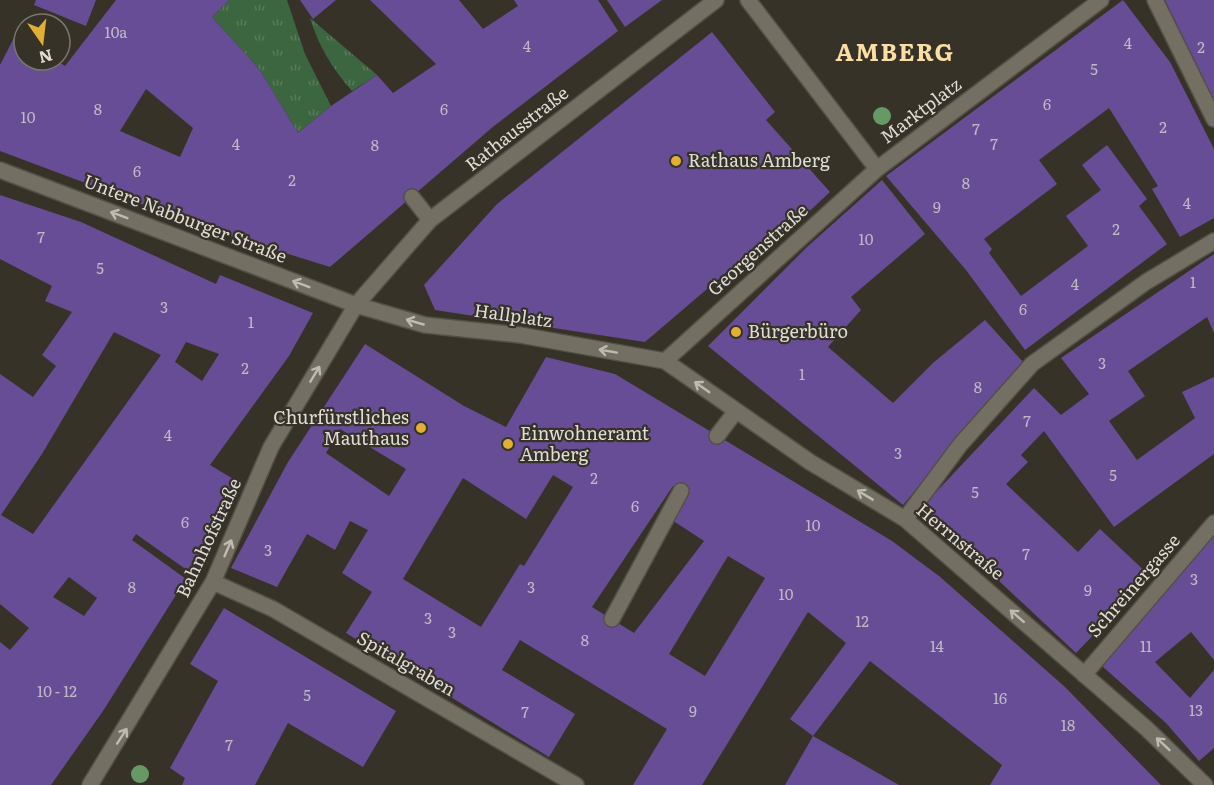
<svg xmlns="http://www.w3.org/2000/svg" width="1214" height="785" font-family="Literata,serif">
<style>
.grass{fill:url(#grass-tufts)}
.building{fill:#674d95;fill-rule:evenodd}
.lines{fill:none;stroke-linecap:round;stroke-linejoin:round}
.lane-casing{stroke:#535047;stroke-width:18}
.street-casing{stroke:#535047;stroke-width:18}
.lane{stroke:#736f63;stroke-width:15}
.street{stroke:#736f63;stroke-width:15}
.tree{fill:#679967}
.oneway{stroke:#bebbb3}
.poi-dot{fill:#e2ae34;stroke:#363228;stroke-width:2}
.labels{text-anchor:middle;stroke-width:4.5;stroke-linejoin:round;paint-order:stroke}
.number-label{font-size:15px;fill:#c0b8c5}
.street-label{font-size:18px;fill:#dedcd5;stroke:#363228}
.poi-label{font-size:18px;fill:#dedcd5;stroke:#363228;text-anchor:start}
.district-label{font-size:24px;font-weight:bold;letter-spacing:1.5px;fill:#fbdea4;stroke:#363228}
</style>
<defs>
<pattern id="grass-tufts" width="24" height="20" patternUnits="userSpaceOnUse" patternTransform="scale(1.5)"><rect width="24" height="20" fill="#3c6640"/><path d="M3 7l-1-3M5 7V3M7 7l1-3M15 17l-1-3M17 17v-4M19 17l1-3" fill="none" stroke="#587b5b"/></pattern>
</defs>
<rect width="100%" height="100%" fill="#363228"/>
<!-- grass -->
<path class="grass" d="M 229,0 L 287,0 L 305,54 L 331,106 L 298,133 L 260,70 L 212,17 Z
M 310,18 L 377,75 L 352,91 C 332,68 319,47 310,18 Z"/>
<!-- building -->
<path class="building" d="M 36,0 L 96,0 L 86,26 L 34,5 Z
M 116,0 L 229,0 L 212,17 L 260,70 L 298,133 L 331,106 L 377,75 L 393,93 L 436,64 L 370,0 L 459,0 L 483,29 L 518,6 L 514,0 L 598,0 L 618,31 L 494,126 L 330,267 L 208,229 L 0,151 L 0,65 L 16,34 L 24,39 L 24,60 L 56,60 L 65,66 ZM 146,89 L 193,128 L 180,157 L 120,131 Z
M 300,0 L 336,0 L 313,19 Z
M 607,0 L 662,0 L 625,27 Z
M 1123,0 L 1170,62 L 1214,149 L 1214,218 L 1180,237 L 1152,189 L 1158,186 L 1109,108 L 1039,160 L 1057,184 L 984,239 L 992,249 L 989,253 L 1021,296 L 1088,246 L 1066,216 L 1101,190 L 1082,165 L 1107,145 L 1147,199 L 1139,206 L 1167,244 L 1025,350 L 966,270 L 886,176 Z
M 1165,0 L 1214,0 L 1214,100 Z
M 712,32 L 775,112 L 766,120 L 830,192 L 755,262 L 748,254 L 645,342 L 435,310 L 424,285 L 497,204 Z
M 882,180 L 925,234 L 851,297 L 861,310 L 828,347 L 893,403 L 933,363 L 985,320 L 1023,362 L 903,505 L 708,346 L 807,247 Z
M 0,195 L 81,222 L 216,284 L 220,275 L 313,313 L 289,356 L 210,465 L 240,483 L 191,573 L 136,534 L 132,540 L 186,579 L 103,711 L 51,785 L 0,785 L 0,642 L 10,650 L 29,628 L 0,604 L 0,374 L 33,397 L 56,366 L 42,355 L 72,312 L 45,301 L 52,286 L 0,259 ZM 114,332 L 161,355 L 33,534 L 1,515 L 42,454 ZM 186,342 L 219,354 L 202,381 L 175,362 ZM 69,577 L 97,598 L 84,616 L 53,597 Z
M 1214,254 L 1214,333 L 1207,317 L 1128,371 L 1145,396 L 1109,421 L 1137,460 L 1195,418 L 1182,392 L 1214,377 L 1214,454 L 1114,527 L 1044,431 L 1021,455 L 1028,462 L 1006,484 L 1078,552 L 1100,529 L 1150,576 L 1076,653 L 921,508 L 1034,388 L 1061,415 L 1089,394 L 1061,358 Z
M 365,344 L 464,406 L 506,427 L 546,357 L 615,374 L 892,541 L 939,576 L 1065,687 L 1161,785 L 990,785 L 1002,765 L 870,661 L 813,736 L 899,785 L 785,785 L 813,736 L 790,719 L 846,643 L 808,612 L 702,785 L 633,785 L 667,729 L 520,640 L 502,670 L 575,714 L 549,757 L 346,633 L 372,592 L 342,573 L 368,530 L 350,521 L 335,550 L 307,534 L 277,587 L 231,568 L 288,462 ZM 340,429 L 406,469 L 389,496 L 326,453 ZM 553,475 L 573,487 L 524,566 L 520,564 L 481,627 L 403,579 L 463,478 L 526,519 ZM 673,486 L 688,495 L 672,520 L 704,541 L 634,633 L 592,607 ZM 728,556 L 765,578 L 705,676 L 669,654 Z
M 1214,536 L 1214,660 L 1191,632 L 1155,662 L 1190,698 L 1214,670 L 1214,748 L 1199,761 L 1166,723 L 1102,666 Z
M 224,608 L 396,711 L 363,767 L 288,723 L 255,785 L 182,785 L 185,778 L 170,768 L 218,681 L 190,664 Z"/>
<g class="lines">
<!-- lane casing -->
<g class="lane-casing">
<path id="lane" d="M 412,197 L 430,220
M 717,436 L 736,411
M 612,619 L 681,491"/>
</g>
<!-- street casing -->
<g class="street-casing">
<path id="street" d="M 748,0 L 877,169 L 1101,0
M 1155,0 L 1214,119
M 0,170 L 356,305 L 425,325 L 520,335 L 665,361 L 810,462 L 905,519 L 1147,729 L 1205,785
M 665,361 L 877,169
M 905,519 L 960,445 L 1032,364 L 1146,282 L 1214,241
M 213,582 L 273,609 L 576,785
M 1084,675 L 1214,523
M 90,785 L 213,582 L 271,447 L 356,305 L 430,220 L 716,0"/>
</g>
<!-- lane -->
<use href="#lane" class="lane"/>
<!-- street -->
<use href="#street" class="street"/>
</g>
<!-- trees -->
<g class="tree">
<circle cx="882" cy="116" r="9"/>
<circle cx="140" cy="774" r="9"/>
</g>
<!-- one-way arrows -->
<defs><path id="oneway-shaft" d="M-6 0H5M1.5-3L5.5 0L1.5 3" fill="none" stroke-width="1.6" stroke-linecap="round" stroke-linejoin="round" transform="scale(1.5)"/></defs>
<g class="oneway">
<use href="#oneway-shaft" transform="translate(119 215) rotate(-159)"/>
<use href="#oneway-shaft" transform="translate(301 284) rotate(-159)"/>
<use href="#oneway-shaft" transform="translate(415 322) rotate(-164)"/>
<use href="#oneway-shaft" transform="translate(608 351) rotate(-170)"/>
<use href="#oneway-shaft" transform="translate(315 374) rotate(-59)"/>
<use href="#oneway-shaft" transform="translate(702 387) rotate(-145)"/>
<use href="#oneway-shaft" transform="translate(865 495) rotate(-149)"/>
<use href="#oneway-shaft" transform="translate(228 548) rotate(-67)"/>
<use href="#oneway-shaft" transform="translate(1017 616) rotate(-139)"/>
<use href="#oneway-shaft" transform="translate(122 736) rotate(-57)"/>
<use href="#oneway-shaft" transform="translate(1163 744) rotate(-137)"/>
</g>
<!-- markers -->
<g class="poi-dot">
<circle cx="676" cy="161" r="6"/>
<circle cx="736" cy="332" r="6"/>
<circle cx="421" cy="428" r="6"/>
<circle cx="508" cy="444" r="6"/>
</g>
<g class="labels">
<!-- number labels -->
<g class="number-label">
<text x="116" y="38">10a</text>
<text x="1128" y="49">4</text>
<text x="527" y="52">4</text>
<text x="1201" y="53">2</text>
<text x="1094" y="75">5</text>
<text x="1047" y="110">6</text>
<text x="98" y="115">8</text>
<text x="444" y="115">6</text>
<text x="28" y="123">10</text>
<text x="1163" y="133">2</text>
<text x="976" y="135">7</text>
<text x="236" y="150">4</text>
<text x="994" y="150">7</text>
<text x="375" y="151">8</text>
<text x="137" y="177">6</text>
<text x="292" y="186">2</text>
<text x="966" y="189">8</text>
<text x="1187" y="209">4</text>
<text x="937" y="213">9</text>
<text x="1116" y="235">2</text>
<text x="41" y="243">7</text>
<text x="866" y="245">10</text>
<text x="100" y="274">5</text>
<text x="1193" y="288">1</text>
<text x="1075" y="290">4</text>
<text x="164" y="313">3</text>
<text x="1023" y="315">6</text>
<text x="251" y="328">1</text>
<text x="1102" y="369">3</text>
<text x="245" y="374">2</text>
<text x="802" y="380">1</text>
<text x="978" y="393">8</text>
<text x="1027" y="427">7</text>
<text x="168" y="441">4</text>
<text x="898" y="459">3</text>
<text x="1113" y="481">5</text>
<text x="594" y="484">2</text>
<text x="975" y="498">5</text>
<text x="635" y="512">6</text>
<text x="185" y="528">6</text>
<text x="813" y="531">10</text>
<text x="268" y="556">3</text>
<text x="1026" y="560">7</text>
<text x="1194" y="585">3</text>
<text x="132" y="593">8</text>
<text x="531" y="593">3</text>
<text x="1088" y="596">9</text>
<text x="786" y="600">10</text>
<text x="428" y="624">3</text>
<text x="862" y="627">12</text>
<text x="452" y="638">3</text>
<text x="585" y="646">8</text>
<text x="937" y="652">14</text>
<text x="1146" y="652">11</text>
<text x="57" y="697">10 - 12</text>
<text x="307" y="701">5</text>
<text x="1000" y="704">16</text>
<text x="1196" y="716">13</text>
<text x="693" y="717">9</text>
<text x="525" y="718">7</text>
<text x="1068" y="731">18</text>
<text x="229" y="751">7</text>
</g>
<!-- street labels -->
<g class="street-label">
<text transform="translate(921 111) rotate(-37)" y="6">Marktplatz</text>
<text transform="translate(517 129) rotate(-38)" y="6">Rathausstraße</text>
<text transform="translate(185 219) rotate(21)" y="6">Untere Nabburger Straße</text>
<text transform="translate(758 250) rotate(-42)" y="6">Georgenstraße</text>
<text transform="translate(513 316) rotate(8)" y="6">Hallplatz</text>
<text transform="translate(209 538) rotate(-65)" y="6">Bahnhofstraße</text>
<text transform="translate(960 542) rotate(40)" y="6">Herrnstraße</text>
<text transform="translate(1134 586) rotate(-49)" y="6">Schreinergasse</text>
<text transform="translate(406 664) rotate(30)" y="6">Spitalgraben</text>
</g>
<!-- poi labels -->
<g class="poi-label">
<text x="688" y="167">Rathaus Amberg</text>
<text x="748" y="338">Bürgerbüro</text>
<text x="409" y="424" text-anchor="end">Churfürstliches<tspan x="409" dy="21">Mauthaus</tspan></text>
<text x="520" y="440">Einwohneramt<tspan x="520" dy="21">Amberg</tspan></text>
</g>
<!-- district labels -->
<g class="district-label">
<text x="895" y="61">AMBERG</text>
</g>
</g>
<!-- north arrow -->
<g transform="translate(42 42) rotate(166)"><circle r="28" fill="#363228" stroke="#79766d" stroke-width="1.5"/>
<path d="M0-4.5L10 22L0 15L-10 22Z" fill="#e2ae34"/>
<text y="-9" font-size="16" font-weight="bold" text-anchor="middle" fill="#dedcd5">N</text>
</g>
</svg>
